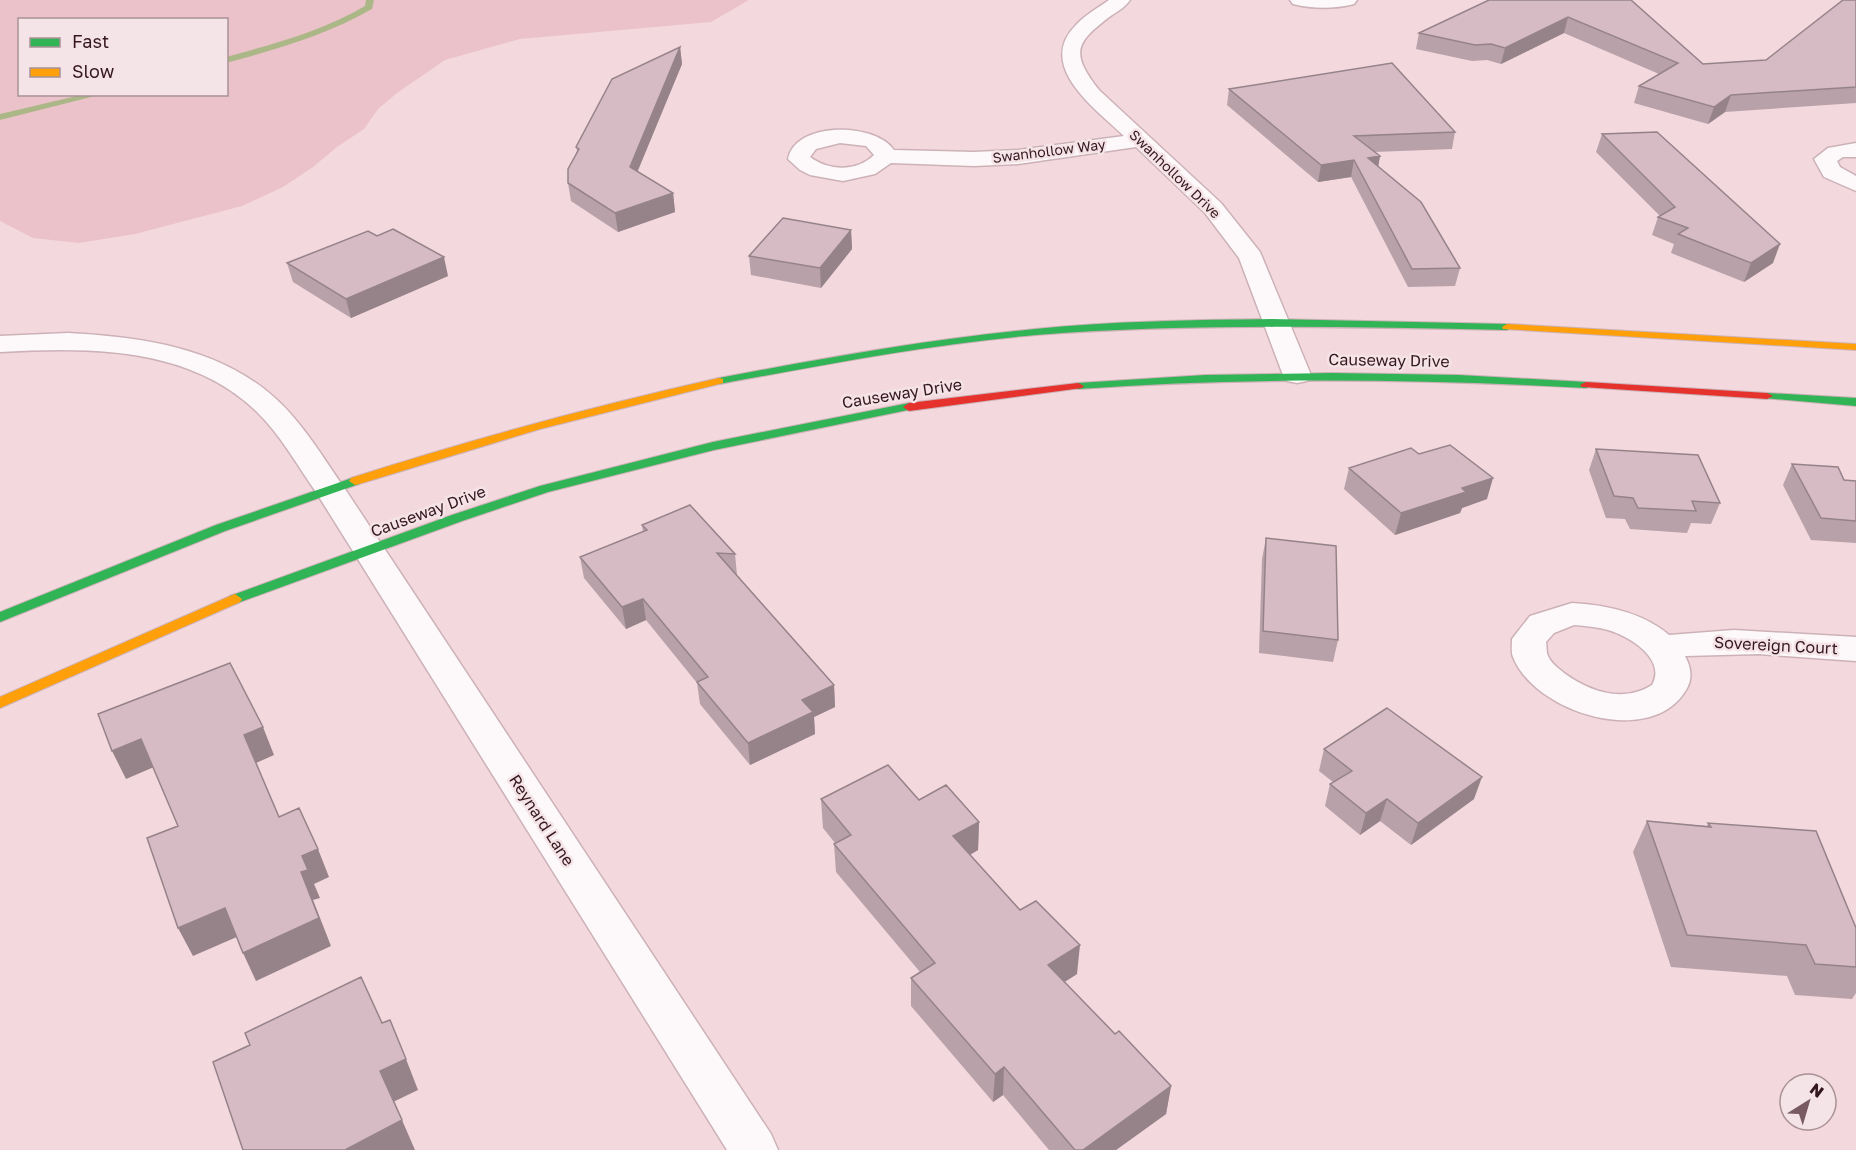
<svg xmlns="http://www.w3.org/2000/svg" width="1856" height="1150" font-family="'Golos Text',sans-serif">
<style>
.green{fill:#ecc2ca;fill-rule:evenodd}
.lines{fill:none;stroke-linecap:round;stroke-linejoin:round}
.stream{fill:#acb787;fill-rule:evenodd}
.street-casing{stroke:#ccb2b8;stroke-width:3}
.fast-casing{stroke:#ccb2b8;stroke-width:2}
.slow-casing{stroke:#ccb2b8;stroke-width:2}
.jam-casing{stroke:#ccb2b8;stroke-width:2}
.street{fill:#fdf9fa;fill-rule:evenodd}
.fast{fill:#30b455;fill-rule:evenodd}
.slow{fill:#ff9f0a;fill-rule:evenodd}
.jam{fill:#e5322d;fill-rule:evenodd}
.wall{fill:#b8a1a9}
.shaded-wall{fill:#96838a}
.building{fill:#d6bbc5;stroke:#96838a;stroke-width:1.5}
.labels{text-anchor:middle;stroke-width:5;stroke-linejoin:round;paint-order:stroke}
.far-street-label{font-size:14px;fill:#35181f;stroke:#f5e4e7}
.street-label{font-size:16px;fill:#35181f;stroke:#f5e4e7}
</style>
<rect width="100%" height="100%" fill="#f3d8dd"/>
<!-- green -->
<path class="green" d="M 0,0 L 749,0 L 711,22 L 520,39 L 445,60 L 397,93 L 378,109 L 364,129 L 337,147 L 313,167 L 283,187 L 242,206 L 135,234 L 79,243 L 33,238 L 0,221 ZM 20,20 L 226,20 L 226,94 L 20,94 Z"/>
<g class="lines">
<!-- stream -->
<path class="stream" d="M 366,0 L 374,0 L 372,9 C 327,35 277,49 226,63 L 226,57 C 274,44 322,31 365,6 Z
M 85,94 L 103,94 L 0,120 L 0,114 Z"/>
<!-- street casing -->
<g class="street-casing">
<path id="street" d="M 1109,0 L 1130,0 C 1126,6 1119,11 1112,15 C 1076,42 1069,52 1099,90 L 1221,203 L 1260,252 L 1311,375 L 1307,381 L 1297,383 L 1287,381 L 1283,375 L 1239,258 L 1205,213 L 1136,147 L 1018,164 L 974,166 L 891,163 L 875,174 L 843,181 L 810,175 L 800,170 L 788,159 C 795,121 875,122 894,150 L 974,152 L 1018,150 L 1124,136 C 1096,109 1035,66 1076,25 C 1085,15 1098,8 1109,0 ZM 840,143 L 866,146 L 874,155 C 857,172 829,171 810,157 L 816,149 Z
M 1290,0 L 1357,0 L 1354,4 C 1334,9 1313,9 1293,4 Z
M 1856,143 L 1856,157 L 1843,157 L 1837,161 L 1840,167 L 1856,176 L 1856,191 L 1824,177 L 1814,159 L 1828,148 Z
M 68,333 C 141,337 218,347 275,398 C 302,422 324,459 345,489 L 771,1134 L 778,1150 L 727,1150 L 316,492 C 297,465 280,434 256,411 C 189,346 87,347 0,352 L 0,336 Z
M 1572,603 C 1606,605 1642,612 1669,635 L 1734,630 L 1856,637 L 1856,661 L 1758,654 L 1685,656 C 1691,667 1693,679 1686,690 C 1651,749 1535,713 1513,657 C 1511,652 1512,645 1512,639 L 1530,616 ZM 1574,625 C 1585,626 1597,627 1608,630 C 1629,636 1667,659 1652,685 C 1623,703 1590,692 1564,673 C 1558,668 1551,663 1548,656 C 1546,652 1547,646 1546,642 L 1554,633 Z"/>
</g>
<!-- fast casing -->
<g class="fast-casing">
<path id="fast" d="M 1272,319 L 1507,324 L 1512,327 L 1507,330 C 1350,327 1193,323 1036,335 C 930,344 824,365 719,384 L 713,381 L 719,378 C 824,358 929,339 1035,329 C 1113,321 1193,320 1272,319 Z
M 1332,373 L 1459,375 L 1586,382 L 1592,385 L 1586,388 C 1416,379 1248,377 1078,389 L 1072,386 L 1078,383 L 1205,375 Z
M 1767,393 L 1856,398 L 1856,406 L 1763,398 L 1761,396 L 1763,394 Z
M 909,403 L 913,405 L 915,407 L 913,409 L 714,450 L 548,492 L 462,521 L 240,602 L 235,604 L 228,599 L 230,596 L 452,515 L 540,486 L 713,442 Z
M 355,477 L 361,481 L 359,484 L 225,531 L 0,622 L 0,612 L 216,525 Z"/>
</g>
<!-- slow casing -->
<g class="slow-casing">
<path id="slow" d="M 1507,324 L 1856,344 L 1856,350 L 1503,329 L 1502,327 Z
M 719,378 L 723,379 L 723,383 L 540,429 L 359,484 L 355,485 L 349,481 L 351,478 C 472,439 595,406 719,378 Z
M 235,594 L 242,599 L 240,602 L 0,708 L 0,697 Z"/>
</g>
<!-- jam casing -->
<g class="jam-casing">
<path id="jam" d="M 1586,382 L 1767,393 L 1773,396 L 1767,399 L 1582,387 L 1580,385 Z
M 1078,383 L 1084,386 L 1082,388 L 909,411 L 903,407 L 909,403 Z"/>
</g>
<!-- street -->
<use href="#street" class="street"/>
<!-- fast -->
<use href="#fast" class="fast"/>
<!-- slow -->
<use href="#slow" class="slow"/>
<!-- jam -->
<use href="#jam" class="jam"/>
</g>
<!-- wall -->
<path class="wall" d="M 1631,0 L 1703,64 L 1766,60 L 1856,0 L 1856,103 L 1725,112 L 1708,124 L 1634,103 L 1639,86 L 1659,74 L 1564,33 L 1501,64 L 1487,60 L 1472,61 L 1416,49 L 1419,33 Z
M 680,47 L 682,64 L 637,171 L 673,193 L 675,212 L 618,232 L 571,201 L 568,183 L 577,151 L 576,147 Z
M 1229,89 L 1455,132 L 1452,149 L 1374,152 L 1380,156 L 1378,167 L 1460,268 L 1455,286 L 1408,287 L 1351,177 L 1318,182 L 1227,105 Z
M 1602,134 L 1773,263 L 1744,282 L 1671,253 L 1674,244 L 1652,235 L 1658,217 L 1660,216 L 1596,152 Z
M 851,230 L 852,249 L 821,288 L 751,275 L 749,256 Z
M 377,236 L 448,276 L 351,318 L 293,282 L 287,263 Z
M 1596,449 L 1720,503 L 1711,524 L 1691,523 L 1687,533 L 1630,529 L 1625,519 L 1606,518 L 1589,470 Z
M 1419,454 L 1487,499 L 1462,508 L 1460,513 L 1395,535 L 1344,489 L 1349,468 Z
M 1792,464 L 1844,480 L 1856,481 L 1856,543 L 1811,540 L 1783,485 Z
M 642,525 L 735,554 L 737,575 L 736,575 L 834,685 L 835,707 L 814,717 L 815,734 L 750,765 L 700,704 L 697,683 L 646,620 L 626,629 L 584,578 L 580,557 L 643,532 Z
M 1266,538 L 1338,640 L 1333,662 L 1259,653 L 1262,559 Z
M 1324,749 L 1474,799 L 1411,845 L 1380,821 L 1360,835 L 1325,806 L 1330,784 L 1333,782 L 1319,771 Z
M 821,799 L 919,800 L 979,822 L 978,850 L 970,855 L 1077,974 L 1064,982 L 1115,1034 L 1171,1086 L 1166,1114 L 1116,1150 L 1049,1150 L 1003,1095 L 993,1102 L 911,1006 L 911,978 L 920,972 L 836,872 L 834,844 L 835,843 L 823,828 Z
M 1647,821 L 1707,826 L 1708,823 L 1856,928 L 1856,993 L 1852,999 L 1795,995 L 1787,976 L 1671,967 L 1633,852 Z"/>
<!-- shaded-wall -->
<path class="shaded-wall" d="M 1568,17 L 1564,33 L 1501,64 L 1505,48 Z
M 680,47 L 682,64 L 632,185 L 630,167 Z
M 1731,95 L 1725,112 L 1708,124 L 1714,107 Z
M 1380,156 L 1377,173 L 1368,158 Z
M 1354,160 L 1351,177 L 1318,182 L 1321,165 Z
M 673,193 L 675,212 L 618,232 L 615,213 Z
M 851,230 L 852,249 L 821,288 L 820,268 Z
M 1780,244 L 1773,263 L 1744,282 L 1751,263 Z
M 444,257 L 448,276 L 351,318 L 346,299 Z
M 1493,478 L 1487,499 L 1462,508 L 1460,513 L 1395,535 L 1401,513 L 1462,488 Z
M 643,599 L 646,620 L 626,629 L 622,607 Z
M 834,685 L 835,707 L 814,717 L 815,734 L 750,765 L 748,743 L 802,700 Z
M 263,727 L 274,755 L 256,763 L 244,735 Z
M 141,739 L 154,767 L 126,779 L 112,751 Z
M 1482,777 L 1474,799 L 1411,845 L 1418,823 Z
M 1387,799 L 1380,821 L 1360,835 L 1366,813 Z
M 979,822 L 978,850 L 952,865 L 953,836 Z
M 318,849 L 329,877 L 314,884 L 320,898 L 313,900 L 331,946 L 256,981 L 243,953 L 301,872 L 302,856 Z
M 225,908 L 239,936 L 193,956 L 178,928 Z
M 1080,945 L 1077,974 L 1046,994 L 1048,965 Z
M 406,1059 L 418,1090 L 393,1102 L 380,1071 Z
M 1004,1067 L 1003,1095 L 993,1102 L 995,1074 Z
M 1171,1086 L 1166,1114 L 1116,1150 L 1083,1150 Z
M 402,1120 L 415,1150 L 345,1150 Z"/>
<!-- building -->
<path class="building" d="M 1489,0 L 1631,0 L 1703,64 L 1766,60 L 1843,0 L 1856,0 L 1856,87 L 1731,95 L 1714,107 L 1639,86 L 1678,63 L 1568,17 L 1505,48 L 1491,44 L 1475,45 L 1419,33 Z
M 680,47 L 630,167 L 673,193 L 615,213 L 568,183 L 568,169 L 579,149 L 576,147 L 612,79 Z
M 1392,63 L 1455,132 L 1354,136 L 1380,156 L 1368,158 L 1421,202 L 1460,268 L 1412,269 L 1354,160 L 1321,165 L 1229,89 Z
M 1657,132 L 1780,244 L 1751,263 L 1678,234 L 1688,228 L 1658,217 L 1675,207 L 1602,134 Z
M 783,218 L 851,230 L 820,268 L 749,256 Z
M 393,229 L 444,257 L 346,299 L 287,263 L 368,231 L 377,236 Z
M 1450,445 L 1493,478 L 1462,488 L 1466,492 L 1401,513 L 1349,468 L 1411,448 L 1419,454 Z
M 1596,449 L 1698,455 L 1720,503 L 1692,501 L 1696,511 L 1638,508 L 1633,498 L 1614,496 Z
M 1792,464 L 1838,467 L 1844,480 L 1856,481 L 1856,521 L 1821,518 Z
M 690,505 L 735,554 L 717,553 L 834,685 L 802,700 L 813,712 L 748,743 L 697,682 L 708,677 L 643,599 L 622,607 L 580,557 L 647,530 L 642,525 Z
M 1266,538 L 1336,546 L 1338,640 L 1263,631 Z
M 230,663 L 263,727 L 244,735 L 279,817 L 299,808 L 318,849 L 302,856 L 308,870 L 301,872 L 319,918 L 243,953 L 225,908 L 178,928 L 147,838 L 178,826 L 141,739 L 112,751 L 98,714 Z
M 1387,708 L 1482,777 L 1418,823 L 1387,799 L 1366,813 L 1330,784 L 1352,771 L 1324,749 Z
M 888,765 L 919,800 L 946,785 L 979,822 L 953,836 L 1020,910 L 1036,901 L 1080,945 L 1048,965 L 1115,1034 L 1119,1031 L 1171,1086 L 1083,1150 L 1075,1150 L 1004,1067 L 995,1074 L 911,978 L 935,963 L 834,844 L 851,835 L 821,799 Z
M 1647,821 L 1711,827 L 1708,823 L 1816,831 L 1856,928 L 1856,967 L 1815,964 L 1806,945 L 1687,935 Z
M 361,977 L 382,1023 L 390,1020 L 406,1059 L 380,1071 L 402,1120 L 345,1150 L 243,1150 L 213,1062 L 250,1045 L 245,1033 Z"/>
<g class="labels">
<!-- far-street labels -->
<g class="far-street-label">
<text transform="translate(1049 151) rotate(-7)" y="5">Swanhollow Way</text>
<text transform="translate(1175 174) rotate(44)" y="5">Swanhollow Drive</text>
</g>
<!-- street labels -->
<g class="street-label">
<text transform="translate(1389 360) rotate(1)" y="6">Causeway Drive</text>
<text transform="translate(902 393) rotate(-9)" y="6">Causeway Drive</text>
<text transform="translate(428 511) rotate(-20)" y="6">Causeway Drive</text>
<text transform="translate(1776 645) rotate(3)" y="6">Sovereign Court</text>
<text transform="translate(542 820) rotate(57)" y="6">Reynard Lane</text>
</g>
</g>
<!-- legend -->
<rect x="18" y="18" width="210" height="78" fill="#f5e4e7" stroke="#a89297" stroke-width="1.5"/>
<rect x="30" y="38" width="30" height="9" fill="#30b455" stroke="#a89297" stroke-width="1.5"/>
<text x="72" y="48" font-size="18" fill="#35181f">Fast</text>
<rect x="30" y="68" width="30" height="9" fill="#ff9f0a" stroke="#a89297" stroke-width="1.5"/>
<text x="72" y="78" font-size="18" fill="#35181f">Slow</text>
<!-- north arrow -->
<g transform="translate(1808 1102) rotate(37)"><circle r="28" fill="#f5e4e7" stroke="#a89297" stroke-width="1.5"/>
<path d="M0-4.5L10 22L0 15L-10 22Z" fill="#785b62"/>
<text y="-9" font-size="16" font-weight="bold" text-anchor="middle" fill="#35181f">N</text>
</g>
</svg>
